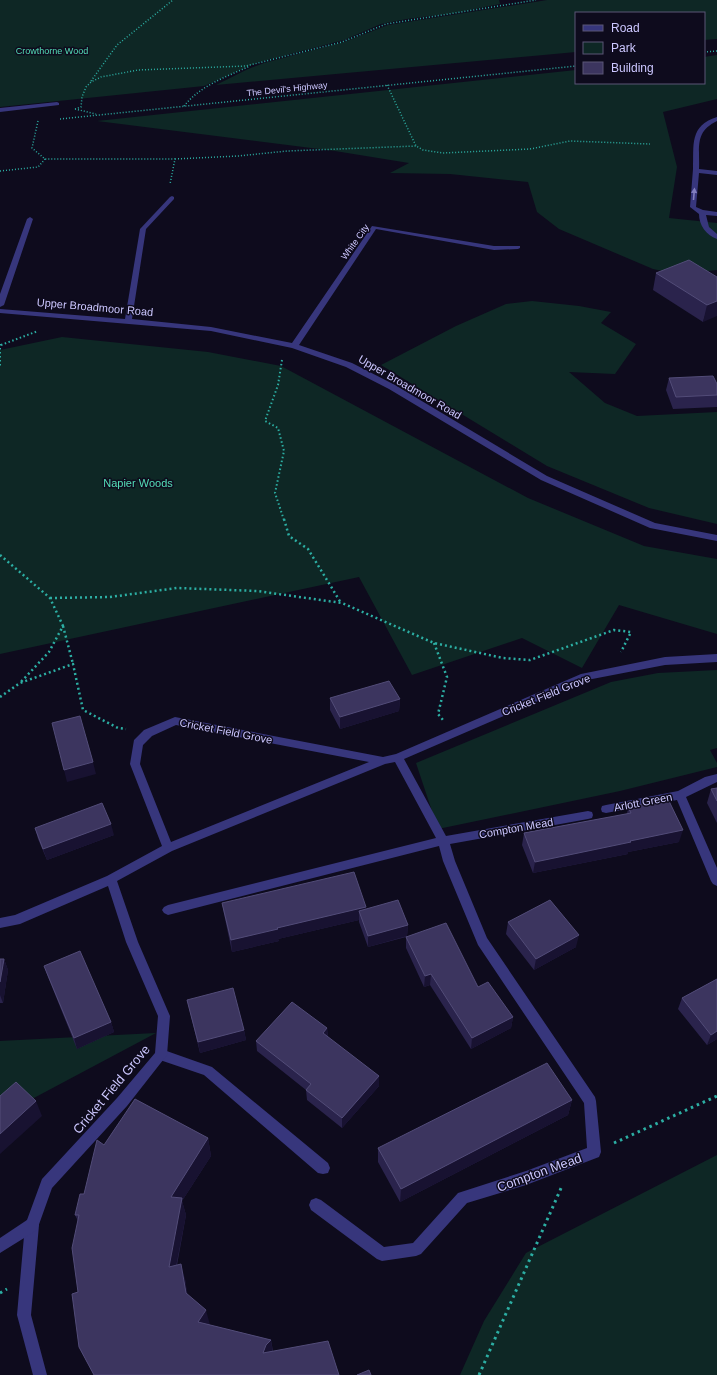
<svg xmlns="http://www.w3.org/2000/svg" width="717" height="1375" font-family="Helvetica,sans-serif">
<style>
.green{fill:#0e2725}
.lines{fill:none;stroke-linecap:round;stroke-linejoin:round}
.path-far3{stroke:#2caea3;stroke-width:1.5;stroke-dasharray:1 2;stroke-linecap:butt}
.path-far2{stroke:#2caea3;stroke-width:2;stroke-dasharray:1.5 2.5;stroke-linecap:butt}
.path-far1{stroke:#2caea3;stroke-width:2.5;stroke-dasharray:2 3;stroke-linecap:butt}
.path{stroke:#2caea3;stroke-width:3;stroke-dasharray:2.5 4;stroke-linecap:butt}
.lane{fill:#37367c;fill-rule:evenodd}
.street{fill:#37367c;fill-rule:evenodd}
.wall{fill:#2a234c}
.shaded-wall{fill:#181231}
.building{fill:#3c355f;stroke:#524c78}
.oneway{fill:#827ebe}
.labels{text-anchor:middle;stroke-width:3;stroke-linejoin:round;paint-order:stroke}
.far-park-label{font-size:9px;fill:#54deb8;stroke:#0e0b1d}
.far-street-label{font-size:9px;fill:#ccc7ff;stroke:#0e0b1d}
.street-label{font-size:11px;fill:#ccc7ff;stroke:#0e0b1d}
.park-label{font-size:11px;fill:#54deb8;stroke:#0e0b1d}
.near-street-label{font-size:13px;fill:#ccc7ff;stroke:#0e0b1d}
</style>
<rect width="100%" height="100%" fill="#0e0b1d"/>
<!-- green -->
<path class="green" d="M 0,0 L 499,0 L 500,4 L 454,13 L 407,19 L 381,24 L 344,40 L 256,63 L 204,86 L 0,107 Z
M 547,0 L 717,0 L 717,39 L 704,40 L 704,13 L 576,13 L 576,52 L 216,85 L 248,69 L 264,63 L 344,42 L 388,25 Z
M 717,55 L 717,99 L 663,112 L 677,167 L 669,218 L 717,223 L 717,270 L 677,274 L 653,269 L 559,229 L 537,212 L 528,182 L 450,174 L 390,173 L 409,163 L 335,151 L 97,121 L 576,70 L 576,83 L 704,83 L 704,57 Z
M 532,301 L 579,306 L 611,312 L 601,323 L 636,344 L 615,374 L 569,372 L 605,403 L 637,416 L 717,412 L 717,524 L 649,508 L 547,466 L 381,365 L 456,326 L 506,304 Z
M 62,337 L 208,352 L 281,366 L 528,498 L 644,546 L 717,559 L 717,634 L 619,605 L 582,668 L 522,638 L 412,675 L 359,577 L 0,654 L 0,350 Z
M 717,670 L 717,748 L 710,750 L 717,763 L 717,767 L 620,791 L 438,829 L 416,763 L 611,682 L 658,673 Z
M 156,1033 L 0,1116 L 0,1041 Z
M 717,1155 L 717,1375 L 460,1375 L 484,1321 L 526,1253 Z"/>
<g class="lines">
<!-- path-far3 -->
<path class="path-far3" d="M 704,52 L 717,51
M 91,81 L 117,45 L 173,0
M 387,85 L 416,146 L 423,150 L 443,153 L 530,149 L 570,141 L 650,144
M 184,106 C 201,85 226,77 250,66
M 75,109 L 81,107 L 82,97 L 86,87 L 91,82 L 101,77 L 138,70 L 246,66 L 342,42 L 386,24 L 536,0
M 75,109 L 96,114
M 60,119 L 576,66
M 38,121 L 32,148 L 45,159 L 175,159 L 170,184
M 175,159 L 238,156 L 287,151 L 416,146
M 0,171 L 38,167 L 45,159"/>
<!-- path-far2 -->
<path class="path-far2" d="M 0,344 L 0,366
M 1,345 L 38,331
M 282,360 L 278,385 L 265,421 L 278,428 L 284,451 L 275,493 L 284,520"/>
<!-- path-far1 -->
<path class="path-far1" d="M 284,519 L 289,536 L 308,549 L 341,603
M 0,555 L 50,598 L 63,626 L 49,652 L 20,683
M 50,598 L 110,597 L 177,588 L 257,591 L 342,603 L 434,643 L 503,658 L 530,660 L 614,630 L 631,632 L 621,652
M 63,626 L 73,664
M 434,643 L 447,677 L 438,714 L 443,720
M 0,697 L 20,683 L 73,664 L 83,710 L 118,728 L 126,729"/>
<!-- path -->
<path class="path" d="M 614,1143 L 717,1096
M 0,1293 L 7,1289
M 479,1375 L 562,1186"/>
<!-- lane -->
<path class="lane" d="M 57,102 L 59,103 L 59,105 L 0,112 L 0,108 Z
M 717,117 L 717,121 C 694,132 700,148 699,169 L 717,171 L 717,175 L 699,173 L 696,207 L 703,210 L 717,212 L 717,216 L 706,215 L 709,227 L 717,234 L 717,239 C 706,235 699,225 699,214 L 690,207 C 691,194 692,182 693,169 C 694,145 689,126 717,117 Z
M 30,217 L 33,219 L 4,305 L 0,307 L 0,294 L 27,219 Z
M 161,1049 L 212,1067 L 328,1163 L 330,1168 L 328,1173 L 323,1174 L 318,1173 L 204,1075 L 157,1059 L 155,1055 L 157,1051 Z
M 32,1218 L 37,1220 L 39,1225 L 31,1315 L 47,1375 L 33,1375 L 17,1315 L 25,1225 L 27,1220 Z"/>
<!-- street -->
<path class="street" d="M 172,196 L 174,197 L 174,199 L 146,229 L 132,319 L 211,327 L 292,343 L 372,226 L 494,246 L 520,246 L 520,248 L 518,249 L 494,250 L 376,229 L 299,345 L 352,363 L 395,385 L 547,476 L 655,523 L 717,535 L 717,541 L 650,528 L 541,480 L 389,389 L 346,367 L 292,348 L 211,331 L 0,313 L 0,309 L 125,319 L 140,229 L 170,197 Z
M 717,654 L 717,662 L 665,665 L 587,680 L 404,759 L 446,836 L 588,811 L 592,812 L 593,815 L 592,818 L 588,819 L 450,844 L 455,861 L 487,938 L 595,1097 L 596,1101 L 601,1152 L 599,1157 L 526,1185 L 467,1203 L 421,1254 L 416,1256 L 382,1261 L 377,1259 L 311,1210 L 309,1205 L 311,1200 L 316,1198 L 321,1200 L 384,1247 L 413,1243 L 458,1193 L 526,1171 L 587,1148 L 584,1103 L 478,945 L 443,861 L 439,846 L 168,915 L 164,913 L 162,910 L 164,907 L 168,905 L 436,838 L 395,762 L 385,764 L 172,851 L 117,881 L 138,942 L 170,1016 L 167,1055 L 127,1106 L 52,1188 L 37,1230 L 0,1253 L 0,1238 L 27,1220 L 42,1179 L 117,1098 L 155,1053 L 158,1016 L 126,942 L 108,886 L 20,924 L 0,928 L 0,918 L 15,915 L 107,876 L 162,846 L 130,764 L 134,740 L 144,730 L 175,717 L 383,757 L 396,754 L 581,674 L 665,657 ZM 176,725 L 369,762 L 171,842 L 140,764 L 143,745 L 152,736 Z
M 717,774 L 717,782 L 686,797 L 717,868 L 717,886 L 713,884 L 711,881 L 677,800 L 606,813 L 602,812 L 601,809 L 602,806 L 606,805 L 678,791 L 705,777 Z"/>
</g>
<!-- wall -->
<path class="wall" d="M 656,273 L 717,277 L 703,322 L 653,290 Z
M 669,378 L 717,384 L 717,407 L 673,409 L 666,390 Z
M 330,698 L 400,699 L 399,711 L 340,729 L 330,710 Z
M 717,788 L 717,823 L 707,803 L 711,789 Z
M 628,807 L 679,842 L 628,852 L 628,854 L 533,873 L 522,845 L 524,833 L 627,814 Z
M 35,828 L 114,835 L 47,860 L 38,839 Z
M 222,903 L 366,907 L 366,909 L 408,925 L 407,936 L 478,987 L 513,1017 L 511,1028 L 471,1049 L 430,985 L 424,987 L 406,948 L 406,937 L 368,947 L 359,922 L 359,920 L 278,939 L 279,941 L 232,952 L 224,914 Z
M 508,922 L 576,947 L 534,970 L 506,934 Z
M 0,959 L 4,959 L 8,970 L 3,1003 L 0,1003 Z
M 44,966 L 111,1022 L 114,1032 L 77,1049 L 48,977 Z
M 717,979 L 717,1039 L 707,1045 L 678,1009 L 682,998 Z
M 187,1000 L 244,1030 L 246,1040 L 200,1053 Z
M 327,1028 L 328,1037 L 379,1086 L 342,1128 L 307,1100 L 306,1090 L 257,1051 L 256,1041 Z
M 572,1100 L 568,1115 L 400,1202 L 378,1162 L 378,1148 Z
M 208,1138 L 211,1156 L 182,1201 L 186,1215 L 177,1265 L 185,1279 L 187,1294 L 210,1325 L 271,1340 L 273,1351 L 339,1375 L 94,1375 L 79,1347 L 78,1221 L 75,1215 L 84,1194 L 104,1145 Z"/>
<!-- shaded-wall -->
<path class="shaded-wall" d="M 717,301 L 717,316 L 703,322 L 707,305 Z
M 400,699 L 399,711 L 340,729 L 340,717 Z
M 93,762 L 96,774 L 67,782 L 64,770 Z
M 111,824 L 114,835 L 47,860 L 43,849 Z
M 683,830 L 679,842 L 628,852 L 628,854 L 533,873 L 535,862 L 630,841 Z
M 366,907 L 366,918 L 359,911 L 359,920 L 278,939 L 279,941 L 232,952 L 231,940 L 277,928 Z
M 408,925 L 407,936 L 368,947 L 368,936 Z
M 579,935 L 576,947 L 534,970 L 536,959 Z
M 4,959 L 8,970 L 3,1003 L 0,995 L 0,982 Z
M 431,974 L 430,985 L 424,987 L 425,976 Z
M 513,1017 L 511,1028 L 471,1049 L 472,1038 Z
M 111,1022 L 114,1032 L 77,1049 L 74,1038 Z
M 327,1028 L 328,1039 L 323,1033 Z
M 244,1030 L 246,1040 L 200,1053 L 198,1042 Z
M 717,1031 L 717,1039 L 707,1045 L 711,1035 Z
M 379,1076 L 379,1086 L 342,1128 L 342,1118 Z
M 572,1100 L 568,1115 L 400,1202 L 401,1189 Z
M 36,1101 L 42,1116 L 0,1154 L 0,1134 Z
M 208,1138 L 211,1156 L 182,1201 L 186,1215 L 173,1282 L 169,1267 L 171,1197 Z
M 181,1264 L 185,1279 L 190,1308 L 186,1293 Z
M 206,1310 L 210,1325 L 198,1322 Z
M 271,1340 L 273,1354 L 263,1353 L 266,1345 Z"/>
<!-- building -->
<path class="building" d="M 689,260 L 717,277 L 717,301 L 707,305 L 656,273 Z
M 713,376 L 717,384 L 717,395 L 676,397 L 669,378 Z
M 389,681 L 400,699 L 340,717 L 330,698 Z
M 80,716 L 93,762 L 64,770 L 52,723 Z
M 717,788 L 717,801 L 711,789 Z
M 668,799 L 683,830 L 630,841 L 631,842 L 535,862 L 524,833 L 631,813 L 628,807 Z
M 102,803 L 111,824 L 43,849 L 35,828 Z
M 354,872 L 366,907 L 277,928 L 278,929 L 231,940 L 222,903 Z
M 398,900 L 408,925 L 368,936 L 359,911 Z
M 550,900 L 579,935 L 536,959 L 508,922 Z
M 446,923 L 478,987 L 488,982 L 513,1017 L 472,1038 L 431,974 L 425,976 L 406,937 Z
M 80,951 L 111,1022 L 74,1038 L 44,966 Z
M 0,959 L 4,959 L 0,982 Z
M 717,979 L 717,1031 L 711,1035 L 682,998 Z
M 233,988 L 244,1030 L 198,1042 L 187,1000 Z
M 292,1002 L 327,1028 L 323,1033 L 379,1076 L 342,1118 L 306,1090 L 311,1084 L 256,1041 Z
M 547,1063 L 572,1100 L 401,1189 L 378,1148 Z
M 16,1082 L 36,1101 L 0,1134 L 0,1096 Z
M 135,1099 L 208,1138 L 171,1197 L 182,1198 L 169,1267 L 181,1264 L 186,1293 L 206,1310 L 198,1322 L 271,1340 L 266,1345 L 263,1353 L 328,1341 L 339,1375 L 94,1375 L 79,1347 L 72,1294 L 78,1292 L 72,1248 L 79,1215 L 75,1215 L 80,1194 L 84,1194 L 97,1140 L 104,1145 Z
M 369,1370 L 371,1375 L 357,1375 Z"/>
<!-- one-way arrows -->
<defs><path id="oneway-solid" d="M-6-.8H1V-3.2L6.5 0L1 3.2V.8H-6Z"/></defs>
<use class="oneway" href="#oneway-solid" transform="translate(694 194) rotate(-85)"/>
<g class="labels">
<!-- far-park labels -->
<g class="far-park-label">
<text x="52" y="54">Crowthorne Wood</text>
</g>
<!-- far-street labels -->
<g class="far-street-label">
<text transform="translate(287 89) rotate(-6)" y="3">The Devil's Highway</text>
<text transform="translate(355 242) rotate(-54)" y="3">White City</text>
</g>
<!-- street labels -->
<g class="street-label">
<text transform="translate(95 307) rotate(5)" y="4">Upper Broadmoor Road</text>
<text transform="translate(410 387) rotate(30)" y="4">Upper Broadmoor Road</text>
<text transform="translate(546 695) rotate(-22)" y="4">Cricket Field Grove</text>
<text transform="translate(226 731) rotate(11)" y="4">Cricket Field Grove</text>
<text transform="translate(643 802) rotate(-11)" y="4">Arlott Green</text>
<text transform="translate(516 828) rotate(-10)" y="4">Compton Mead</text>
</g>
<!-- park labels -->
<g class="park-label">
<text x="138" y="487">Napier Woods</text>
</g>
<!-- near-street labels -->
<g class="near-street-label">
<text transform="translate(111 1089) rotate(-50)" y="5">Cricket Field Grove</text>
<text transform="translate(539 1172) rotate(-20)" y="5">Compton Mead</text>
</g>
</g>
<!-- legend -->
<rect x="575" y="12" width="130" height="72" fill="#0e0b1d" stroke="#5a5677"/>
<rect x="583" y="25" width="20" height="6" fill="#37367c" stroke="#5a5677"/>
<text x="611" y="32" font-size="12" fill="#ccc7ff">Road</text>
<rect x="583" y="42" width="20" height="12" fill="#0e2725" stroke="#5a5677"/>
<text x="611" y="52" font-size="12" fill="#ccc7ff">Park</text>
<rect x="583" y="62" width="20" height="12" fill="#3c355f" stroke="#5a5677"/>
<text x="611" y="72" font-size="12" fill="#ccc7ff">Building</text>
</svg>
